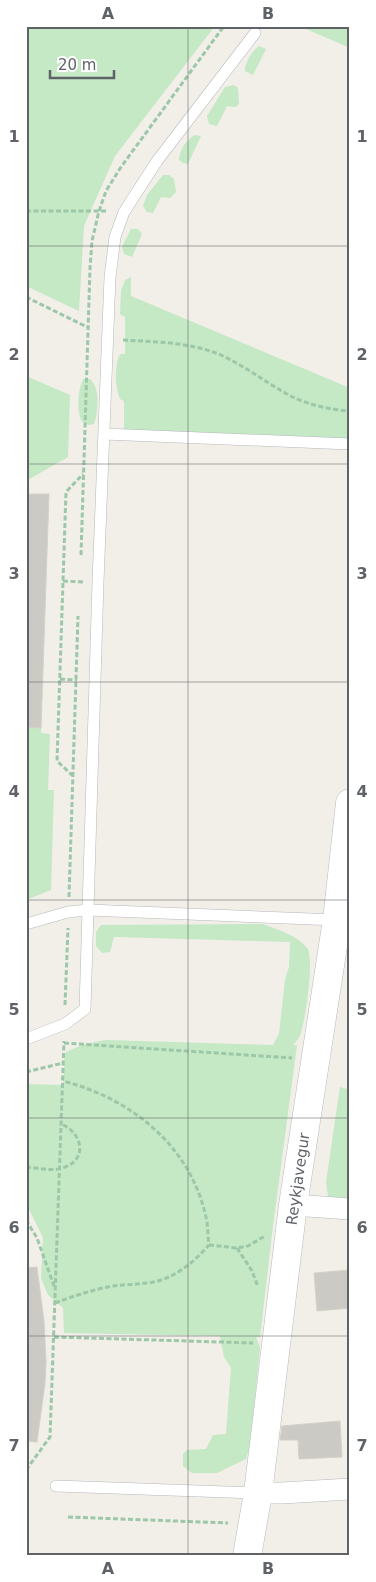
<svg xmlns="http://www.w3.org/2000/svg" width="376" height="1582" font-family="'DejaVu Sans',sans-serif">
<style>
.green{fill:#c5e8c5}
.building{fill:#cccac5;stroke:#d6d1c6}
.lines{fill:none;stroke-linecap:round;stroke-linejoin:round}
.lane-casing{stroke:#b5b8bc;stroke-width:12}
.street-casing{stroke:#b5b8bc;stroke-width:22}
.secondary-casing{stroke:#b6babf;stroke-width:29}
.path{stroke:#9cc7a9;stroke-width:3;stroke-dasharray:5 2.5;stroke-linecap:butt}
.lane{stroke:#fff;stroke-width:11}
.street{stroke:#fff;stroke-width:21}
.secondary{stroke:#fff;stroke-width:28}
.grid{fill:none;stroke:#5f6368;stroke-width:1;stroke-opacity:0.55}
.labels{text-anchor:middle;stroke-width:4.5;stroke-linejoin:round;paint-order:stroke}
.street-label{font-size:15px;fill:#5f6368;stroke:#fff}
.neatline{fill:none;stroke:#5f6368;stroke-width:2}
.grid-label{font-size:16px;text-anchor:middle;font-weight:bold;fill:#5f6368}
</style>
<rect width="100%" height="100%" fill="#f1efe8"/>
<!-- green -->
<path class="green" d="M 26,26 L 215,26 L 115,156 L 84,226 L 79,311 L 26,286 Z
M 299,26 L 350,26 L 350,48 Z
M 259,46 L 266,49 L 253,75 L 245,71 C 245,62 252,51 259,46 Z
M 234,85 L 238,88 L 239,104 L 236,107 L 227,106 L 217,126 L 209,124 L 207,116 L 225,87 Z
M 195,135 L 201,136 L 188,164 L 183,163 L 179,160 C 179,150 187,139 195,135 Z
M 163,175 L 169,175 L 174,179 L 176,192 L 170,198 L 161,197 L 153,213 L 147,212 L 143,206 L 147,195 Z
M 131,229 L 138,229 L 142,234 L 132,257 L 124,254 L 122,247 Z
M 131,277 L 131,296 L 350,388 L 350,439 L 124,430 L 124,401 L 120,399 C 115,387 114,366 120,354 L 125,354 L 125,317 L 120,314 L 121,291 L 125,280 Z
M 26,376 L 70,395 L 68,457 L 26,481 L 28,494 L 49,494 L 41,733 L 50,734 L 48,790 L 54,790 L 51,890 L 26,900 Z
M 83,379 L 90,379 C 101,389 98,411 94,424 L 89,425 L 82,422 C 76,410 78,391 83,379 Z
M 263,924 C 278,930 297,935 307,948 C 315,957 305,1023 300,1036 C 299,1039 295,1042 293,1045 L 297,1045 L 273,1226 L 260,1337 L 256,1337 L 260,1348 L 250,1446 L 246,1459 L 217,1473 L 192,1473 L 183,1466 L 183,1454 L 187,1450 L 206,1449 L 213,1435 L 226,1434 L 231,1368 L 224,1357 L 220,1336 L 64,1333 L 63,1308 L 48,1295 L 41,1278 L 43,1238 L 26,1203 L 26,1084 L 63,1085 L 65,1053 C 78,1045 92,1042 107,1040 L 273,1045 L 279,1034 L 285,980 L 289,967 L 290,942 L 114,937 L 110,952 L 102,953 L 96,946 L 96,932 L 101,925 Z
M 340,1087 L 350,1090 L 350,1200 L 329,1203 L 326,1182 Z"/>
<!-- building -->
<path class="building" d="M 26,494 L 49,494 L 41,728 L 26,727 Z
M 37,1267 L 44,1321 L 46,1362 L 45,1383 L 37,1442 L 26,1441 L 26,1268 Z
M 350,1270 L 350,1308 L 317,1311 L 314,1273 Z
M 340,1421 L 342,1457 L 299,1459 L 298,1440 L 280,1440 L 282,1426 Z"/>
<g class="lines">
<!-- lane casing -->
<g class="lane-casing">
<path id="lane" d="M 255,33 L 157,161 L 124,212 L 115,237 L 110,277 L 98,582 L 88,910 L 337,920
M 104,434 L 350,444
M 26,924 L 68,912 L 88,910 L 85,1009 L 65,1024 L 26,1039
M 56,1486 L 258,1493"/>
</g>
<!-- street casing -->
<g class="street-casing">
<path id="street" d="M 293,1205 L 350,1209
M 258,1493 L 282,1493 L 350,1489"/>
</g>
<!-- secondary casing -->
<g class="secondary-casing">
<path id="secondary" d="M 247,1556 L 258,1493 L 293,1205 L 337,920 L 350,803"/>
</g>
<!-- path -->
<path class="path" d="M 26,211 L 108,211
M 26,297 L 89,328
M 123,340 C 157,342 190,342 221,355 C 245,366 265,382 287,394 C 304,404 331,410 350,411
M 81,555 L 90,268 L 92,241 L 99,211 L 106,191 L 121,167 L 224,26
M 63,581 L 83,582
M 60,679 L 77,680
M 73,776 L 57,761 L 66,492 L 83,474
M 69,897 L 78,616
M 65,1005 L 68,928
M 64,1043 L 292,1058
M 26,1072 L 63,1063
M 26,1167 C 38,1168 54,1172 65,1167 C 88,1159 82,1132 61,1124
M 26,1220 L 37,1238 L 54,1286
M 209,1245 L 237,1248 L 248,1246 L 265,1236
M 237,1248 L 252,1271 L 258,1287
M 55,1303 C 71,1297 86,1292 103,1288 C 118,1284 133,1285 148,1283 C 173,1280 193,1263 209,1245 C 208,1238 208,1230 207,1222 C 193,1148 133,1099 63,1081
M 54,1337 L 253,1343
M 26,1470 L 50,1437 L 64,1041
M 68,1517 L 228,1523"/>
<!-- lane -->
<use href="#lane" class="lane"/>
<!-- street -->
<use href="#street" class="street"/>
<!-- secondary -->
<use href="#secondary" class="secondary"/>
</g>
<!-- grid -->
<path class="grid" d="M 188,26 L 188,1556M 26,246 L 350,246M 26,464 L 350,464M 26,682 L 350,682M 26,900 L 350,900M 26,1118 L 350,1118M 26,1336 L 350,1336"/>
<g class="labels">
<!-- street labels -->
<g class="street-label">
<text transform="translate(298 1179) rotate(-82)" y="5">Reykjavegur</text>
</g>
</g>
<!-- border -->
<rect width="376" height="1582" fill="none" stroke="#ffffff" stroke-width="55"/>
<!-- scale -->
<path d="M50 70v8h64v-8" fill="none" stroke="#5f6368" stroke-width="2.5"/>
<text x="58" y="70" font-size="15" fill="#5f6368" stroke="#ffffff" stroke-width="4" paint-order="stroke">20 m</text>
<rect x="28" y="28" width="320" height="1526" class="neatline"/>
<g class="grid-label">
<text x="108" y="19">A</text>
<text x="268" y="19">B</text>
<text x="14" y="142">1</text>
<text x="362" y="142">1</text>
<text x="14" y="360">2</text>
<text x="362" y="360">2</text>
<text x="14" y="579">3</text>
<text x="362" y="579">3</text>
<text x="14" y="797">4</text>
<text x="362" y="797">4</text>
<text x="14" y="1015">5</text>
<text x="362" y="1015">5</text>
<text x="14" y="1233">6</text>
<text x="362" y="1233">6</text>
<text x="14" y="1451">7</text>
<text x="362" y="1451">7</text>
<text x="108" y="1574">A</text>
<text x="268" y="1574">B</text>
</g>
</svg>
